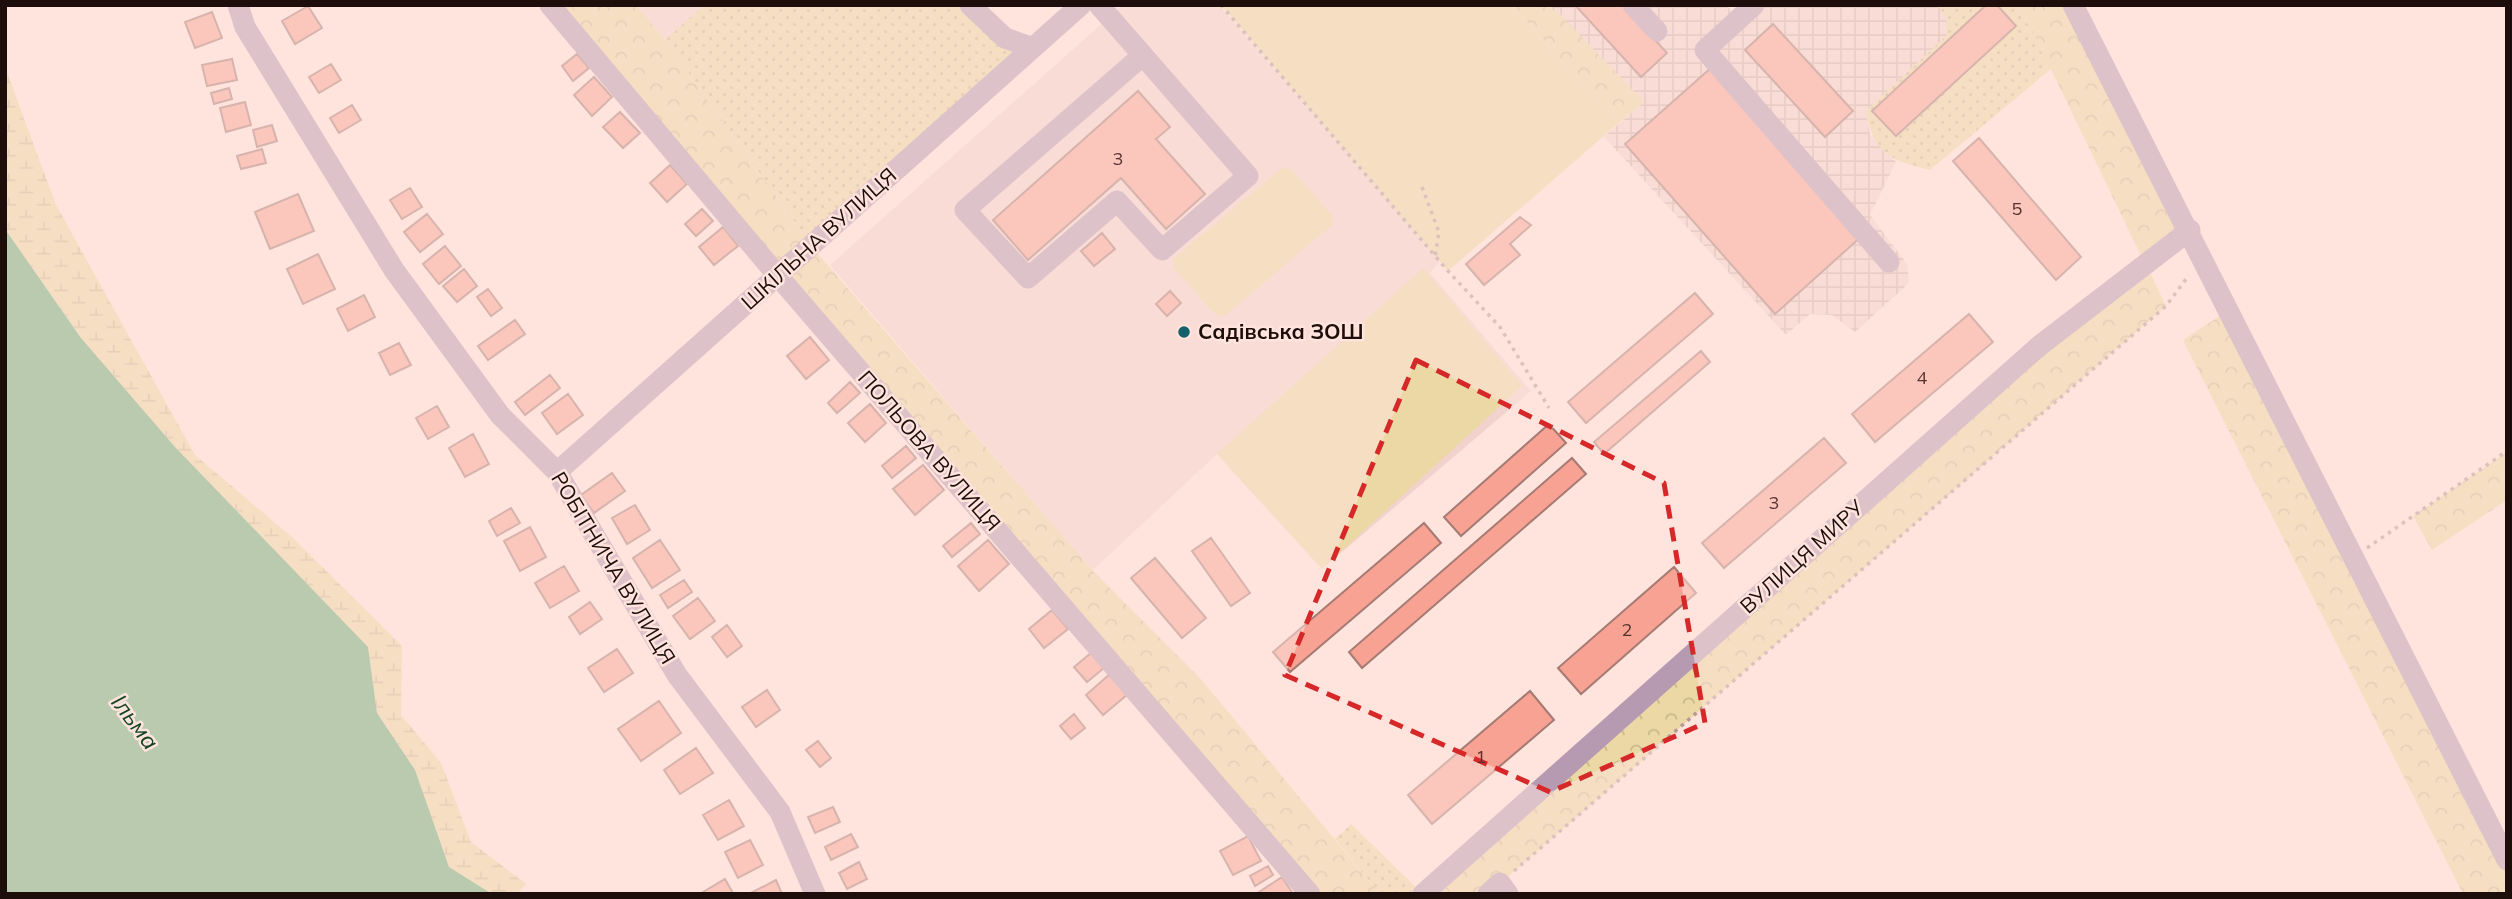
<svg xmlns="http://www.w3.org/2000/svg" width="2512" height="899" font-family="Mulish,sans-serif">
<style>
.built{fill:#f2d2cc}
.industrial{fill:url(#industrial-grid)}
.grass{fill:url(#grass-dots)}
.forest{fill:url(#forest-crowns)}
.wetland{fill:url(#wetland-marsh)}
.garden{fill:#ebd8a5}
.water{fill:#65aa76}
.building{fill:#f7a293;stroke:#a57b74;stroke-width:2}
.lines{fill:none;stroke-linecap:round;stroke-linejoin:round}
.path{stroke:#b29a95;stroke-width:3.5;stroke-dasharray:3.5 5;stroke-linecap:butt}
.minor{stroke:#b69ab2;stroke-width:21}
.marked{fill:none;stroke:#d62828;stroke-width:5;stroke-dasharray:14 9;stroke-linejoin:round}
.poi-dot{fill:#14616c;stroke:#ffe3dd;stroke-width:2.5}
.labels{text-anchor:middle;stroke-width:5;stroke-linejoin:round;paint-order:stroke}
.number-label{font-size:18px;fill:#54332d}
.street-label{font-size:21px;fill:#1d0e0b;stroke:#ffe3dd}
.poi-label{font-size:21px;font-weight:bold;fill:#1d0e0b;stroke:#ffe3dd;text-anchor:start}
.water-label{font-size:23px;font-style:italic;fill:#124523;stroke:#ffe3dd}
</style>
<defs>
<pattern id="industrial-grid" width="8" height="8" patternUnits="userSpaceOnUse" patternTransform="scale(1.75)"><rect width="8" height="8" fill="#f2d2cc"/><path d="M0 4h8M4 0v8" fill="none" stroke="#cfb3ae"/></pattern>
<pattern id="grass-dots" width="8" height="8" patternUnits="userSpaceOnUse" patternTransform="scale(1.75)"><rect width="8" height="8" fill="#ebd8a5"/><path d="M2 2h.1M6 6h.1" fill="none" stroke="#c9b88d" stroke-width="1.8" stroke-linecap="round"/></pattern>
<pattern id="forest-crowns" width="20" height="18" patternUnits="userSpaceOnUse" patternTransform="scale(1.75)"><rect width="20" height="18" fill="#ebd8a5"/><path d="M2 6a3 3 0 1 1 6 0M12 15a3 3 0 1 1 6 0" fill="none" stroke="#c9b88d"/></pattern>
<pattern id="wetland-marsh" width="20" height="14" patternUnits="userSpaceOnUse" patternTransform="scale(1.75)"><rect width="20" height="14" fill="#ebd8a5"/><path d="M1 5h8M5 5V1M11 12h8M15 12V8" fill="none" stroke="#c9b88d"/></pattern>
</defs>
<rect width="100%" height="100%" fill="#ffe3dd"/>
<!-- built -->
<path class="built" d="M 636,5 L 704,5 L 665,40 Z
M 1123,5 L 1219,5 L 1441,260 L 1430,273 L 1531,391 L 1322,569 L 1217,454 L 1092,571 L 830,265 Z"/>
<!-- industrial -->
<path class="industrial" d="M 1550,5 L 1726,5 L 1732,11 L 1738,5 L 1937,5 L 1947,18 L 1947,36 L 1866,111 L 1870,135 L 1896,162 L 1870,215 L 1907,264 L 1909,283 L 1855,332 L 1832,315 L 1810,314 L 1786,335 L 1604,137 L 1644,102 Z"/>
<!-- grass -->
<path class="grass" d="M 704,5 L 970,5 L 1033,48 L 812,247 L 665,40 Z
M 1937,5 L 2020,5 L 2052,68 L 1930,170 C 1891,161 1873,153 1866,111 L 1946,36 L 1947,18 Z
M 1351,824 L 1423,894 L 1380,894 L 1335,839 Z"/>
<!-- forest -->
<path class="forest" d="M 551,5 L 636,5 L 665,40 L 812,247 L 1092,570 L 1199,677 L 1380,894 L 1311,894 Z
M 1511,5 L 1551,5 L 1644,102 L 1619,123 Z
M 2020,5 L 2073,5 L 2190,230 L 2146,264 L 2166,306 L 1488,894 L 1423,894 L 2145,264 Z
M 2229,310 L 2507,860 L 2507,894 L 2463,894 L 2183,340 Z
M 2507,452 L 2507,500 L 2432,550 L 2413,516 Z"/>
<!-- wetland -->
<path class="wetland" d="M 5,67 L 56,205 L 195,455 L 293,538 L 402,646 L 401,715 L 441,763 L 471,842 L 526,884 L 517,894 L 492,894 L 449,867 L 415,770 L 377,713 L 368,647 L 175,447 L 81,338 L 5,229 Z"/>
<!-- garden -->
<path class="garden" d="M 1221,5 L 1511,5 L 1619,123 L 1448,271 Z
M 1290,168 L 1332,215 L 1332,225 L 1226,315 L 1216,316 L 1173,267 L 1174,258 L 1281,169 Z
M 1423,268 L 1522,386 L 1322,569 L 1217,454 Z"/>
<!-- water -->
<path class="water" d="M 5,229 L 81,338 L 175,447 L 368,647 L 377,713 L 415,770 L 449,867 L 492,894 L 5,894 Z"/>
<!-- building -->
<path class="building" d="M 1575,5 L 1623,5 L 1667,53 L 1641,77 Z
M 1986,5 L 1997,5 L 2016,26 L 1896,136 L 1872,111 Z
M 308,6 L 322,28 L 295,44 L 282,21 Z
M 212,12 L 222,38 L 195,48 L 185,22 Z
M 1773,24 L 1853,111 L 1825,137 L 1745,50 Z
M 577,54 L 589,68 L 573,81 L 562,66 Z
M 232,59 L 237,80 L 207,86 L 202,65 Z
M 331,64 L 341,80 L 319,93 L 309,77 Z
M 1712,67 L 1862,236 L 1775,314 L 1625,144 Z
M 594,77 L 612,97 L 592,116 L 574,95 Z
M 229,88 L 232,99 L 214,104 L 211,93 Z
M 1138,91 L 1170,127 L 1156,139 L 1205,194 L 1166,229 L 1121,178 L 1028,260 L 993,220 Z
M 245,102 L 251,125 L 226,132 L 220,108 Z
M 352,105 L 361,120 L 339,133 L 330,118 Z
M 620,112 L 640,133 L 623,148 L 603,127 Z
M 272,125 L 277,141 L 257,147 L 253,130 Z
M 1979,138 L 2081,257 L 2056,280 L 1953,161 Z
M 262,149 L 266,163 L 241,169 L 237,156 Z
M 670,165 L 687,184 L 667,202 L 650,183 Z
M 410,188 L 422,207 L 402,219 L 390,200 Z
M 298,194 L 314,231 L 270,249 L 255,212 Z
M 702,209 L 713,221 L 696,236 L 685,224 Z
M 427,214 L 443,234 L 420,252 L 404,232 Z
M 1520,217 L 1531,225 L 1510,244 L 1520,255 L 1484,285 L 1466,264 Z
M 723,227 L 738,246 L 714,265 L 699,247 Z
M 1102,233 L 1115,249 L 1094,266 L 1081,251 Z
M 445,246 L 461,266 L 439,284 L 423,264 Z
M 318,254 L 335,289 L 303,304 L 287,269 Z
M 464,269 L 477,286 L 457,302 L 443,286 Z
M 488,289 L 502,308 L 491,316 L 477,297 Z
M 1170,291 L 1181,303 L 1167,316 L 1156,304 Z
M 1695,293 L 1713,314 L 1586,423 L 1568,402 Z
M 364,295 L 375,317 L 348,331 L 337,309 Z
M 1969,314 L 1993,342 L 1875,442 L 1852,414 Z
M 515,320 L 525,334 L 488,360 L 478,346 Z
M 810,337 L 829,360 L 806,379 L 787,356 Z
M 399,343 L 411,365 L 390,375 L 379,353 Z
M 1701,351 L 1710,362 L 1604,454 L 1594,442 Z
M 550,375 L 560,388 L 525,415 L 515,402 Z
M 850,382 L 860,393 L 837,413 L 828,403 Z
M 568,394 L 583,415 L 557,434 L 542,413 Z
M 870,404 L 886,423 L 865,442 L 848,423 Z
M 437,406 L 449,427 L 428,439 L 416,418 Z
M 1549,424 L 1566,443 L 1461,536 L 1444,517 Z
M 473,434 L 489,464 L 465,477 L 449,448 Z
M 1824,438 L 1846,463 L 1724,568 L 1702,543 Z
M 906,446 L 916,458 L 892,478 L 882,466 Z
M 1572,458 L 1586,474 L 1362,668 L 1349,652 Z
M 923,465 L 944,490 L 915,515 L 893,489 Z
M 612,473 L 625,491 L 594,513 L 581,495 Z
M 635,505 L 650,530 L 627,544 L 612,518 Z
M 511,508 L 520,523 L 497,536 L 489,521 Z
M 971,523 L 980,534 L 952,557 L 943,546 Z
M 1424,523 L 1441,543 L 1290,672 L 1273,652 Z
M 530,527 L 546,557 L 520,571 L 504,541 Z
M 1211,538 L 1250,593 L 1231,606 L 1192,551 Z
M 660,540 L 680,570 L 652,588 L 633,558 Z
M 988,540 L 1009,564 L 979,591 L 958,566 Z
M 1155,558 L 1206,618 L 1182,638 L 1131,578 Z
M 564,566 L 579,591 L 550,608 L 535,583 Z
M 1674,567 L 1696,593 L 1581,694 L 1558,668 Z
M 684,580 L 692,592 L 668,608 L 660,595 Z
M 698,598 L 715,621 L 690,639 L 673,616 Z
M 590,602 L 602,619 L 580,634 L 569,617 Z
M 1052,610 L 1068,629 L 1044,648 L 1029,629 Z
M 727,625 L 742,646 L 727,657 L 712,637 Z
M 617,649 L 633,673 L 604,692 L 588,668 Z
M 1091,653 L 1104,668 L 1087,682 L 1074,667 Z
M 1111,673 L 1128,694 L 1103,715 L 1086,695 Z
M 767,690 L 780,710 L 756,727 L 742,707 Z
M 1530,691 L 1554,720 L 1432,824 L 1408,795 Z
M 659,701 L 681,733 L 641,761 L 618,729 Z
M 1074,714 L 1085,728 L 1071,739 L 1060,726 Z
M 818,741 L 831,758 L 820,767 L 806,750 Z
M 696,748 L 713,773 L 680,794 L 664,770 Z
M 729,800 L 744,826 L 718,840 L 703,815 Z
M 833,807 L 840,822 L 815,833 L 808,817 Z
M 851,834 L 858,847 L 831,860 L 825,847 Z
M 1248,836 L 1261,861 L 1233,875 L 1220,851 Z
M 750,840 L 763,865 L 738,878 L 725,852 Z
M 859,862 L 867,879 L 847,889 L 839,873 Z
M 1268,866 L 1273,875 L 1255,886 L 1250,876 Z
M 1282,877 L 1293,894 L 1256,894 Z
M 725,879 L 733,893 L 700,894 Z
M 776,880 L 782,894 L 749,894 Z"/>
<g class="lines">
<!-- path -->
<path class="path" d="M 1221,5 L 1448,271 L 1500,327 L 1549,408
M 1422,187 L 1439,232 L 1435,257
M 2367,548 L 2507,451
M 1514,871 L 2166,306 L 2189,275"/>
<!-- minor -->
<path class="minor" d="M 238,5 L 245,27 L 394,270 L 500,415 L 557,472 L 677,675 L 780,812 L 815,894
M 550,5 L 778,276 L 1310,894
M 970,5 L 1005,38 L 1033,48
M 1099,5 L 1248,176 L 1162,250 L 1117,201 L 1028,278 L 965,210 L 1142,56
M 1633,5 L 1657,31
M 1754,5 L 1705,50 L 1889,262
M 2073,5 L 2507,860
M 557,472 L 1081,5
M 1423,894 L 2038,347 L 2190,230
M 1488,894 L 1500,883 L 1508,894"/>
</g>
<!-- marked area -->
<path d="M0 0H2512V899H0ZM 1416,360 L 1664,483 L 1705,723 L 1550,792 L 1285,675 Z" fill="#ffe3dd" fill-opacity=".55" fill-rule="evenodd"/>
<path class="marked" d="M 1416,360 L 1664,483 L 1705,723 L 1550,792 L 1285,675 Z"/>
<!-- markers -->
<circle class="poi-dot" cx="1184" cy="332" r="7"/>
<g class="labels">
<!-- number labels -->
<g class="number-label">
<text x="1118" y="165">3</text>
<text x="2017" y="215">5</text>
<text x="1922" y="384">4</text>
<text x="1774" y="509">3</text>
<text x="1627" y="636">2</text>
<text x="1481" y="763">1</text>
</g>
<!-- street labels -->
<g class="street-label">
<text transform="translate(819 239) rotate(-42)" y="7">ШКІЛЬНА ВУЛИЦЯ</text>
<text transform="translate(929 451) rotate(49)" y="7">ПОЛЬОВА ВУЛИЦЯ</text>
<text transform="translate(1802 557) rotate(-42)" y="7">ВУЛИЦЯ МИРУ</text>
<text transform="translate(613 568) rotate(59)" y="7">РОБІТНИЧА ВУЛИЦЯ</text>
</g>
<!-- poi labels -->
<g class="poi-label">
<text x="1198" y="339">Садівська ЗОШ</text>
</g>
<!-- water labels -->
<g class="water-label">
<text transform="translate(135 722) rotate(53)" y="8">Ільма</text>
</g>
</g>
<!-- border -->
<rect width="2512" height="899" fill="none" stroke="#1d0e0b" stroke-width="14"/>
</svg>
